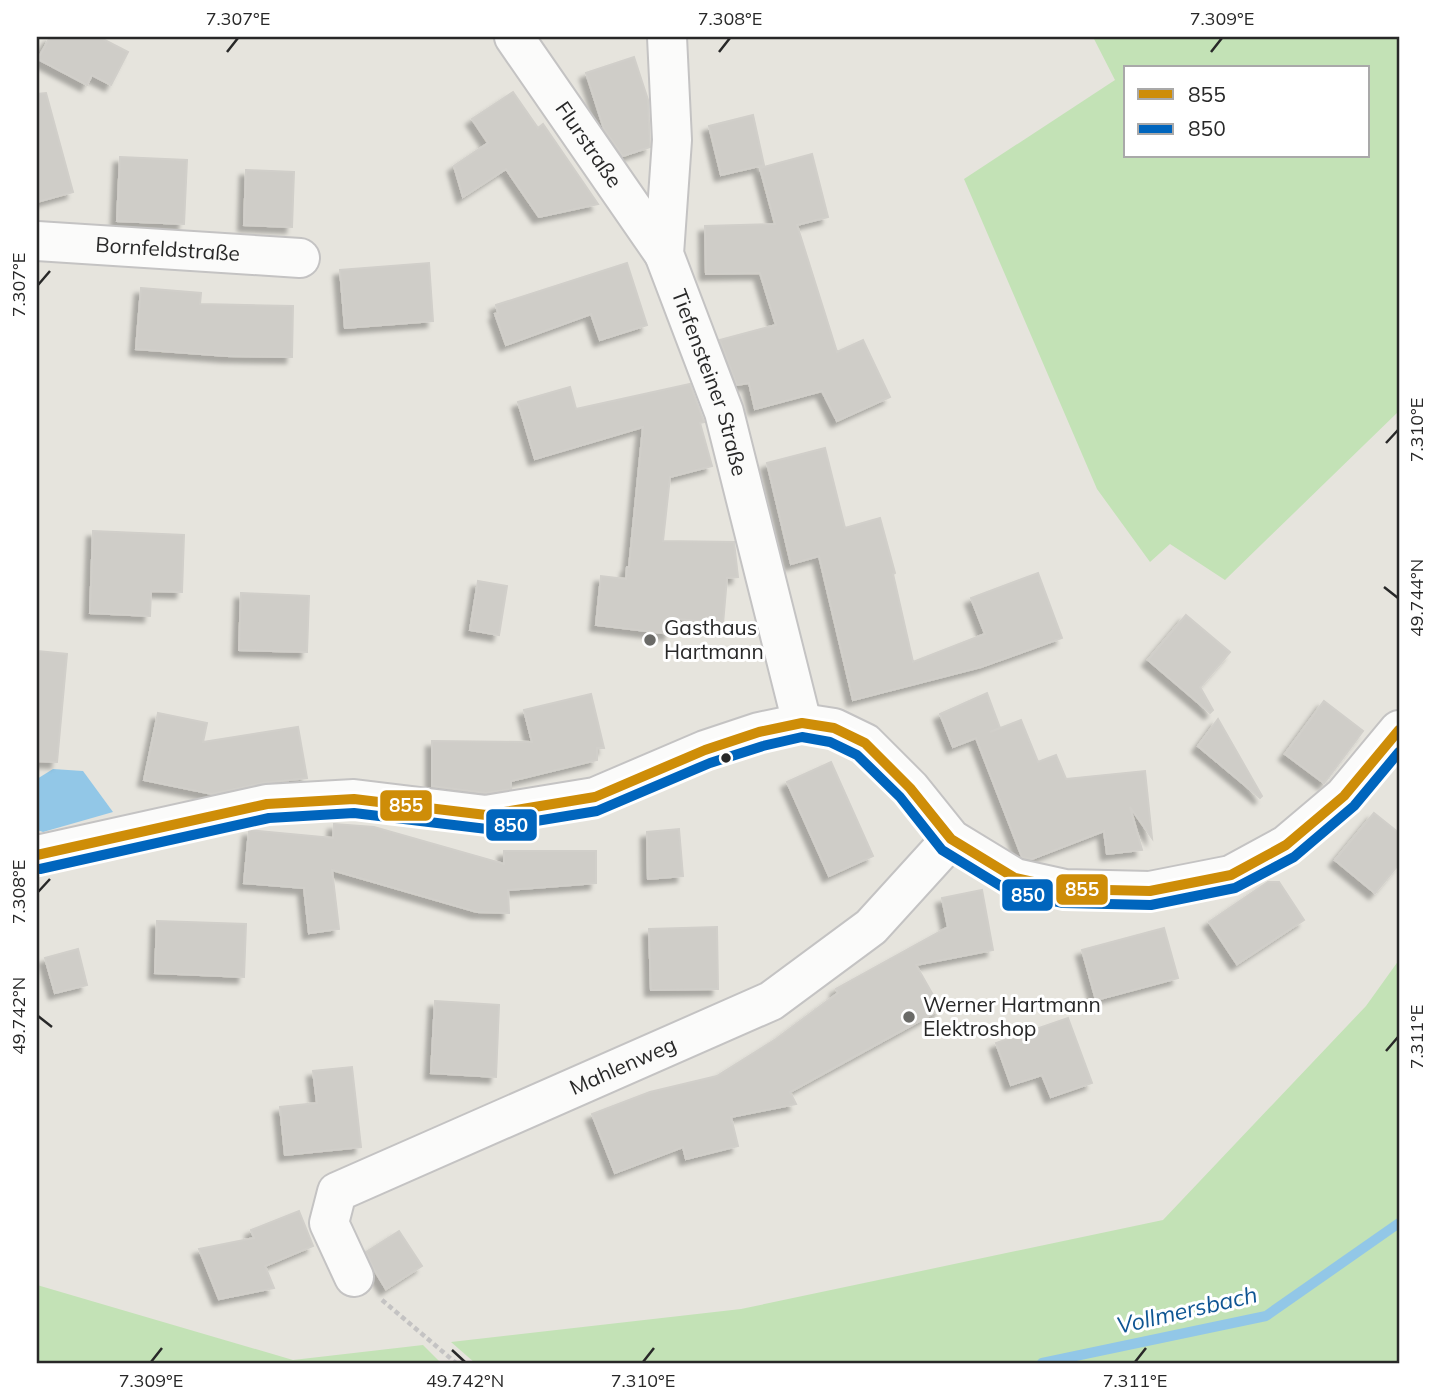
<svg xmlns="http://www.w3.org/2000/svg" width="1436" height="1400" font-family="Mulish,sans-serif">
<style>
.green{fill:#c3e2b6;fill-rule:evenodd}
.water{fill:#92c7e7}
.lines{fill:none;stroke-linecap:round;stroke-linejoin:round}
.stream{stroke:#92c7e7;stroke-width:10}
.building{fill:#cfcdc8;stroke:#d1cfca;stroke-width:2;filter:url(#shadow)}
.street-casing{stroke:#c4c3c3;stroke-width:42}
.secondary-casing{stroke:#c4c3c3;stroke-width:42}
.path{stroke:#c4c3c3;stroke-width:4.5;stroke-dasharray:5 3.5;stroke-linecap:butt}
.street{stroke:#fbfbfa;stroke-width:38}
.secondary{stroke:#fbfbfa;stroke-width:38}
.bus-1-casing{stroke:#fff;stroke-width:16}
.bus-2-casing{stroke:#fff;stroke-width:16}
.bus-1{stroke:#ce8d08;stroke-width:10}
.bus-2{stroke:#0065bd;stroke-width:10}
.ticks{fill:none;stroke:#282828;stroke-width:2.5}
.poi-dot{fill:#6a6a67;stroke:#fff;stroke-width:2.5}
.bus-dot{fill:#282828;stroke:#fff;stroke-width:2.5}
.labels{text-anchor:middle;stroke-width:6;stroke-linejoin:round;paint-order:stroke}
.street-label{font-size:21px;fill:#282828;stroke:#fff}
.poi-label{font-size:21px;fill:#282828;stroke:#fff;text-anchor:start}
.water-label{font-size:23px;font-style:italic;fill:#105693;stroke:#fff}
.line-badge{stroke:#fff;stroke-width:2.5}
.badge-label{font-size:19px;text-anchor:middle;font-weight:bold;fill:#fff}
.neatline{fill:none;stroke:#282828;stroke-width:2.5}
.ticks-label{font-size:18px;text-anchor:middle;fill:#282828}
</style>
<defs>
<filter id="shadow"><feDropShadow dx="-6" dy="6" stdDeviation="2" flood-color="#0004"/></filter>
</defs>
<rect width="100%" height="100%" fill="#e6e4dd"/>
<!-- green -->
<path class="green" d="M 1093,37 L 1399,37 L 1399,411 L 1225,580 L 1170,544 L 1150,562 L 1097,489 L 964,179 L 1115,80 ZM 1126,68 L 1368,68 L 1368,156 L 1126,156 Z
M 1399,960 L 1399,1363 L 475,1363 L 451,1342 L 741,1309 L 1163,1220 L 1366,1006 Z
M 37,1285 L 293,1360 L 423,1345 L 441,1363 L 37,1363 Z"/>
<!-- water -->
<path class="water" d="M 53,769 L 83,771 L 113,812 L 43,832 L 37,830 L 37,779 Z"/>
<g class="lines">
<!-- stream -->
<path class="stream" d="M 1042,1363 L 1266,1316 L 1399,1223"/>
</g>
<!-- building -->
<path class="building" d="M 50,37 L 99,37 L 128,52 L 111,85 L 92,75 L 87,85 L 38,59 Z
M 634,57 L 648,100 L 650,147 L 623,156 L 604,129 L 586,73 Z
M 513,92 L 538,128 L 543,124 L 598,204 L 539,217 L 506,169 L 463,197 L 454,166 L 488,143 L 472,119 Z
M 46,93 L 73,192 L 37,202 L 37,94 Z
M 753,115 L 764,165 L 721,175 L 709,126 Z
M 812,154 L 828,217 L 797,225 L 837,352 L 863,340 L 890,397 L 837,421 L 822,391 L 755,409 L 749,383 L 737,385 L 720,340 L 776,325 L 760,273 L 706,274 L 705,226 L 775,224 L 760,168 Z
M 120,157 L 187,160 L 184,224 L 117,221 Z
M 246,170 L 294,172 L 292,227 L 244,225 Z
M 429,263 L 433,321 L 345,328 L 340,270 Z
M 627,263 L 647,325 L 600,340 L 591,314 L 506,345 L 495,314 L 498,313 L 496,305 Z
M 141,288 L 201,293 L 200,304 L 293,306 L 292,357 L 227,356 L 136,349 Z
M 690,384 L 703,419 L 704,422 L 700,423 L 712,466 L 670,477 L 663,541 L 734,542 L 738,577 L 727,578 L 723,624 L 672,618 L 670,634 L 596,625 L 601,576 L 626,579 L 627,567 L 629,567 L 643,427 L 535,459 L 518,402 L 570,387 L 576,409 Z
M 825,448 L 845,528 L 880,518 L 895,573 L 893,574 L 913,662 L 985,634 L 971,598 L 1038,573 L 1062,638 L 981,667 L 853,700 L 819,556 L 791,564 L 767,463 Z
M 93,531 L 184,535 L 182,592 L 151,591 L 150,616 L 90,613 Z
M 478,581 L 507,586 L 499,635 L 470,630 Z
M 241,593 L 309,596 L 307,652 L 239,650 Z
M 1186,615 L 1230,652 L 1200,687 L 1213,710 L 1210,713 L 1148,660 Z
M 37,651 L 67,654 L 57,762 L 37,761 Z
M 987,693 L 1000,728 L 990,732 L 1021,720 L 1038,762 L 1056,755 L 1066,779 L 1145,771 L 1152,838 L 1130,807 L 1142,850 L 1107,854 L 1104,831 L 1032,859 L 1022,857 L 976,738 L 953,747 L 940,714 Z
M 591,694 L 604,748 L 597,748 L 597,760 L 511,781 L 511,789 L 486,793 L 432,786 L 432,741 L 532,742 L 524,710 Z
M 1324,701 L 1363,731 L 1324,783 L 1285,754 Z
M 158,713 L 207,723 L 203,742 L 298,727 L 307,778 L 262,783 L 212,794 L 144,780 Z
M 1218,719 L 1262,796 L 1260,798 L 1198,746 Z
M 831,762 L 873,856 L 829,876 L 787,782 Z
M 1374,813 L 1399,833 L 1399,864 L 1375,893 L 1335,860 Z
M 334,824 L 374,827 L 504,864 L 504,851 L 596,851 L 596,883 L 508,890 L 509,913 L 477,912 L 332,870 L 339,929 L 309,933 L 304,888 L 244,883 L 249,830 L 333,838 Z
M 679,829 L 683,876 L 648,879 L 647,832 Z
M 1268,882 L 1279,882 L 1304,920 L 1237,964 L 1209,922 Z
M 982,890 L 993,950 L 916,965 L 941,1009 L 790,1092 L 796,1104 L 731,1117 L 738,1146 L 686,1159 L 683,1147 L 615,1173 L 592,1114 L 650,1092 L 717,1076 L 776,1039 L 838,993 L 836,989 L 948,927 L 942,898 Z
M 157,921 L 246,924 L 244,977 L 155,973 Z
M 717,927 L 718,989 L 651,990 L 649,929 Z
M 1164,928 L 1178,978 L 1096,1000 L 1082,950 Z
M 78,949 L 87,985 L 55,993 L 45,958 Z
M 435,1001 L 499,1005 L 496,1077 L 431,1073 Z
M 1068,1018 L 1092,1083 L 1051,1097 L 1042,1075 L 1011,1085 L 996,1043 Z
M 352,1067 L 361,1147 L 285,1155 L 280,1107 L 317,1103 L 313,1071 Z
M 299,1211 L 313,1246 L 265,1266 L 274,1288 L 219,1299 L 199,1249 L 254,1238 L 251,1230 Z
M 399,1231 L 422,1266 L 386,1289 L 375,1271 L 366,1252 Z"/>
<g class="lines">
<!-- street casing -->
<g class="street-casing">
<g id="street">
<path id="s1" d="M 514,37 L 664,254"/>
<path id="s2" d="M 667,37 L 672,140 L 664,254 L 724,412 L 802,723"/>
<path id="s3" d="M 37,241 L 300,258"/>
<path id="s4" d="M 354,1277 L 329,1223 L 337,1192 L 771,1001 L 871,927 L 951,839"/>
</g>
</g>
<!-- secondary casing -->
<g class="secondary-casing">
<path id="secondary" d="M 37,855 L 267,804 L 354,799 L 486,815 L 595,797 L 705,750 L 759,732 L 802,723 L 834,728 L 865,743 L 910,788 L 951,839 L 1015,878 L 1065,889 L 1150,891 L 1231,875 L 1286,845 L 1344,796 L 1399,730"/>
</g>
<!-- path -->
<path class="path" d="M 382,1300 L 456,1363"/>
<!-- street -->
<use href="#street" class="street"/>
<!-- secondary -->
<use href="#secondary" class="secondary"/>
<!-- bus-1 casing -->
<g class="bus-1-casing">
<path id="bus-1" d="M 37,855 L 267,804 L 354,799 L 486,815 L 595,797 L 705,750 L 759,732 L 802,723 L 834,728 L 865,743 L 910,788 L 951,839 L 1015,878 L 1065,889 L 1150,891 L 1231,875 L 1286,845 L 1344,796 L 1399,730"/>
</g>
<!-- bus-2 casing -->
<g class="bus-2-casing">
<path id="bus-2" d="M 40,869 L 269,818 L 354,813 L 487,829 L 597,811 L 710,763 L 763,746 L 802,737 L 830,742 L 857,755 L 900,797 L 942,850 L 1009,891 L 1063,903 L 1151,905 L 1235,888 L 1294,857 L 1354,806 L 1399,752"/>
</g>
<!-- bus-1 -->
<use href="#bus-1" class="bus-1"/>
<!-- bus-2 -->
<use href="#bus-2" class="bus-2"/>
</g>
<!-- ticks -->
<path class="ticks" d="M 227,52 L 238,38M 719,52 L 730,38M 1211,52 L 1222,38M 38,285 L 50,271M 1386,443 L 1398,430M 1384,587 L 1398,598M 38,892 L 50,879M 38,1016 L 52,1027M 1386,1051 L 1398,1037M 452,1350 L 465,1362M 151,1362 L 162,1348M 643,1362 L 654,1348M 1135,1362 L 1146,1348"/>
<!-- markers -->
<g class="poi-dot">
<circle cx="650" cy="640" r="7"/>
<circle cx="909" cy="1017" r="7"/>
</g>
<circle class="bus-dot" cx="726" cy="758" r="6"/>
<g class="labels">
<!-- street labels -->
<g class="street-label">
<text dy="7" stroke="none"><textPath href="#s1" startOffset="131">Flurstraße</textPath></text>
<text dy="7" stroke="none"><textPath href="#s3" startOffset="131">Bornfeldstraße</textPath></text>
<text dy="7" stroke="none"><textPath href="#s2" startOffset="354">Tiefensteiner Straße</textPath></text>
<text dy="7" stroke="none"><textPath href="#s4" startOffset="404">Mahlenweg</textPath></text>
</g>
<!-- poi labels -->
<g class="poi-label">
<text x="664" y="635">Gasthaus<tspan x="664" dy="24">Hartmann</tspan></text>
<text x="923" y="1012">Werner Hartmann<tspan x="923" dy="24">Elektroshop</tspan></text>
</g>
<!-- water labels -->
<g class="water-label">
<text transform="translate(1187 1310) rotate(-13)" y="8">Vollmersbach</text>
</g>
</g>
<g class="line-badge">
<rect x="379" y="789" width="54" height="33" rx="7" fill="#ce8d08"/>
<rect x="485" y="808" width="53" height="34" rx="7" fill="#0065bd"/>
<rect x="1055" y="873" width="54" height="33" rx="7" fill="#ce8d08"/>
<rect x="1001" y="878" width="53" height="34" rx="7" fill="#0065bd"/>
</g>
<g class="badge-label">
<text x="406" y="812">855</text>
<text x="511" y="832">850</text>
<text x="1082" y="896">855</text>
<text x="1028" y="902">850</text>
</g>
<!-- border -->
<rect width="1436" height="1400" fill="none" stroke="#ffffff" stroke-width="77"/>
<!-- legend -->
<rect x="1124" y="66" width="245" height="91" fill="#ffffff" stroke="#a9a9a9" stroke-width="2"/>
<rect x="1138" y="89" width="35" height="10" fill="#ce8d08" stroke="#a9a9a9" stroke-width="2"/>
<text x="1188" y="102" font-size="21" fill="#282828">855</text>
<rect x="1138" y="124" width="35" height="10" fill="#0065bd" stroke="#a9a9a9" stroke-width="2"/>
<text x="1188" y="136" font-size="21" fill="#282828">850</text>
<rect x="38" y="38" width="1360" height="1324" class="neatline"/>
<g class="ticks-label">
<text x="238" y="25">7.307°E</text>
<text x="730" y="25">7.308°E</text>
<text x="1222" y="25">7.309°E</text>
<text transform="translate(19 285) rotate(-90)" y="6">7.307°E</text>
<text transform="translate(1417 430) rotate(-90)" y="6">7.310°E</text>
<text transform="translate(1417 598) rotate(-90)" y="6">49.744°N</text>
<text transform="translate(19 892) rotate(-90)" y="6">7.308°E</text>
<text transform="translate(19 1016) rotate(-90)" y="6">49.742°N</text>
<text transform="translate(1417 1037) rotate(-90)" y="6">7.311°E</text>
<text x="151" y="1387">7.309°E</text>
<text x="465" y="1387">49.742°N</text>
<text x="643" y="1387">7.310°E</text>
<text x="1135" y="1387">7.311°E</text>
</g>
</svg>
